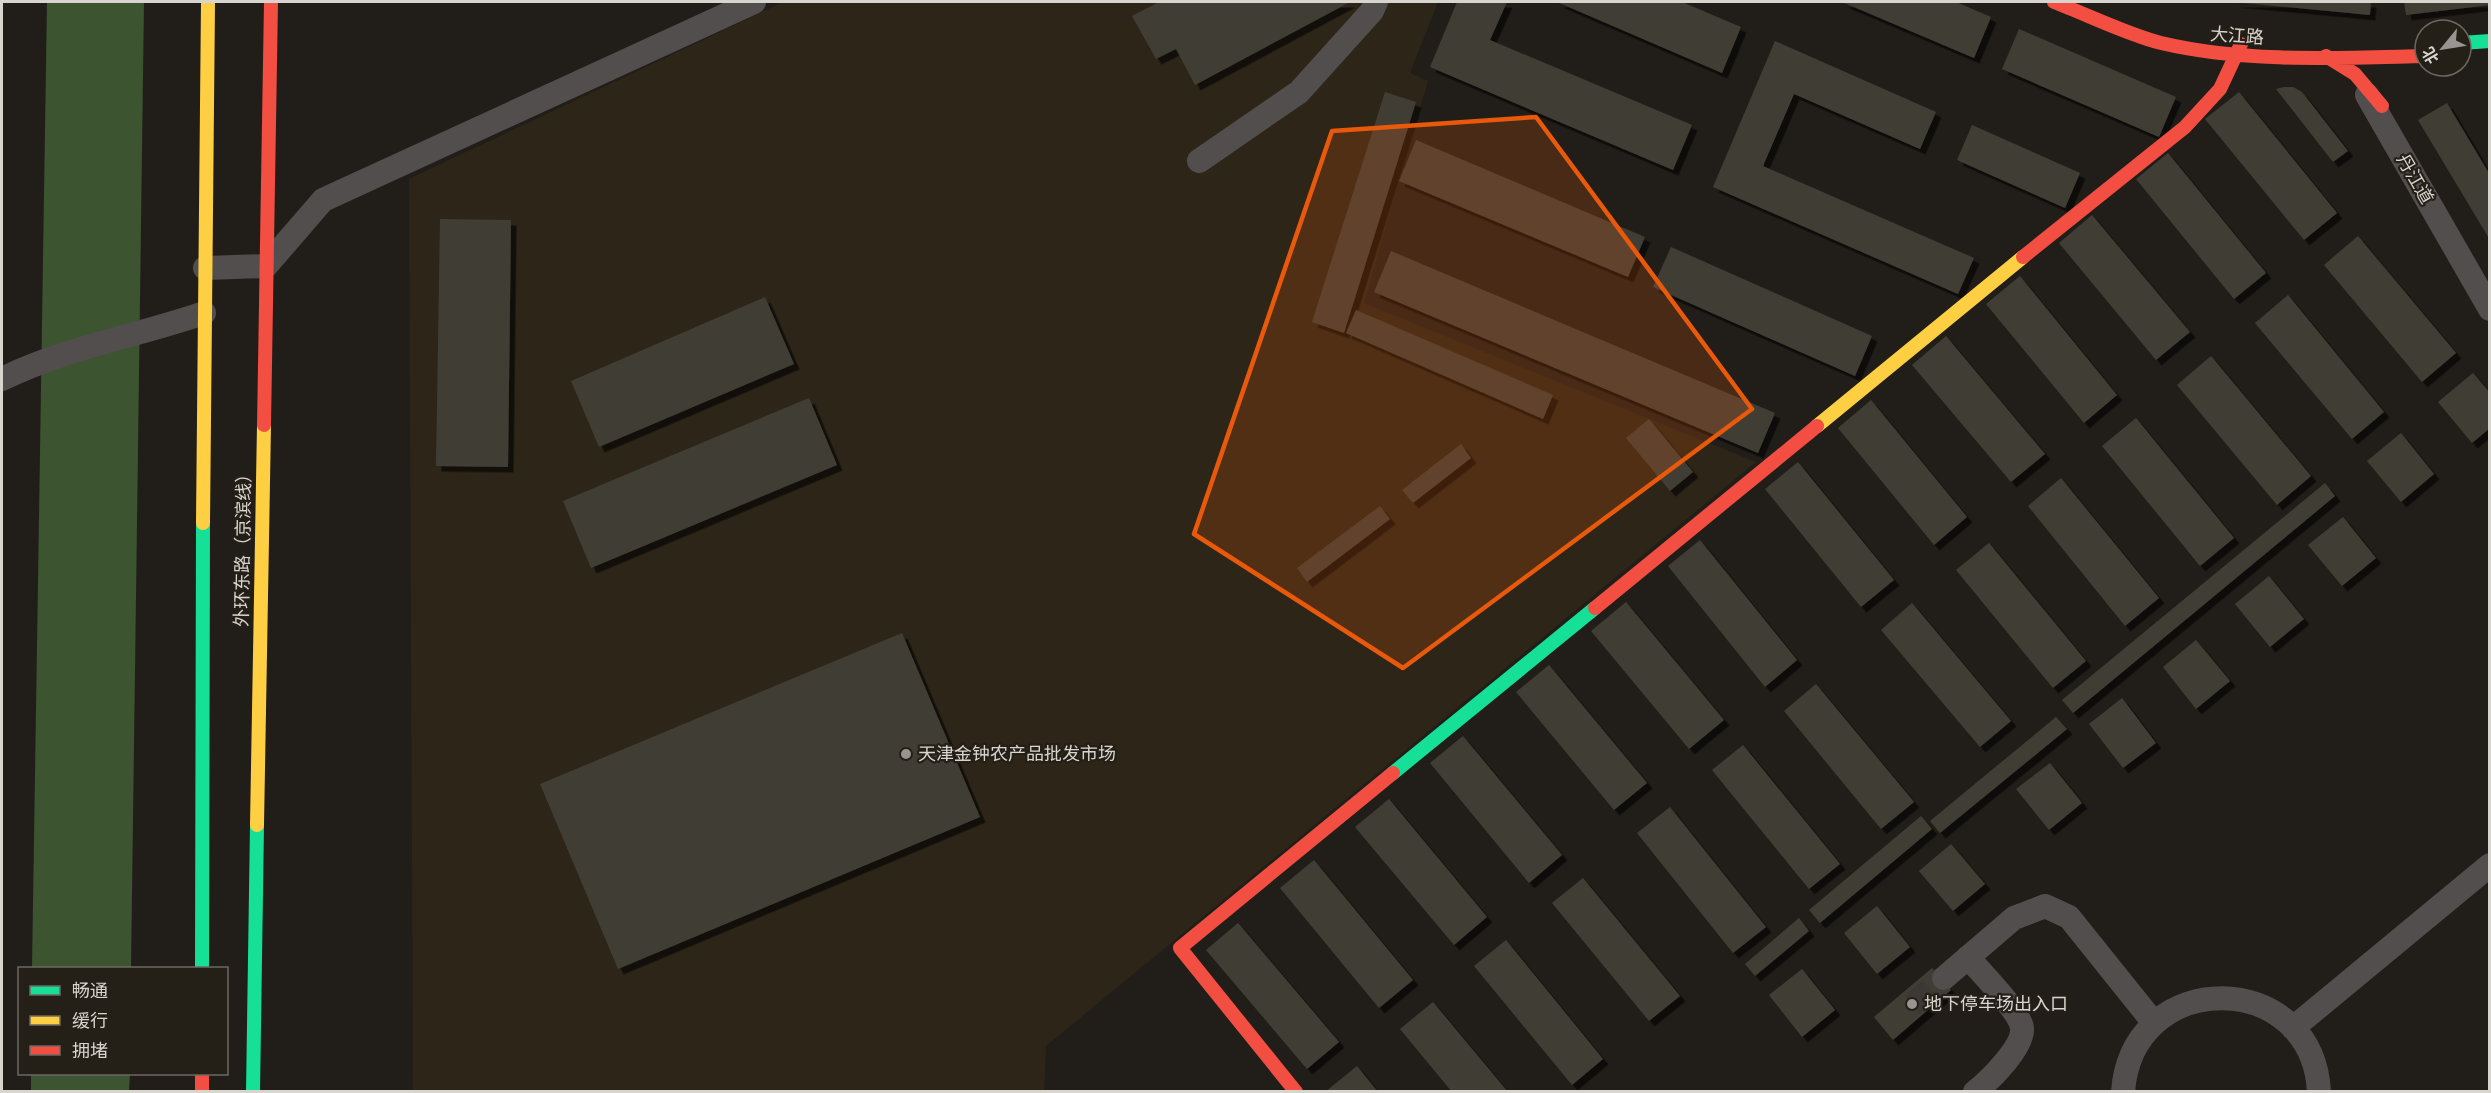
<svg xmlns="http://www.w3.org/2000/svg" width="2491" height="1093" font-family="'Space Grotesk','Noto Sans SC',sans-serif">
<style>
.built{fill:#2c2518}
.water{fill:#3d5430}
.building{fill:#403e34;filter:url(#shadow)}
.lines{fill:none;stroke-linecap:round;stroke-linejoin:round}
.street-tunnel{stroke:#3c3935;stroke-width:24;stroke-dasharray:24 12;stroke-linecap:butt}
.street{stroke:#514e4d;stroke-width:24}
.fast{stroke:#16e098;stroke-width:14}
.slow{stroke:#ffcf43;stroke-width:14}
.jam{stroke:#f24e42;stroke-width:14}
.marked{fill:#e8590c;fill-opacity:0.2;stroke:#e8590c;stroke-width:4.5;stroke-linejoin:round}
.poi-dot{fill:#989590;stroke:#241f17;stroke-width:2}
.labels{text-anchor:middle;stroke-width:4.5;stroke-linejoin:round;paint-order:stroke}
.street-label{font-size:18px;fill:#d8d5cf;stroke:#241f17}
.poi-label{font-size:18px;fill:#d8d5cf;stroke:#241f17;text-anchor:start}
</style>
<defs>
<filter id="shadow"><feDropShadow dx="5.5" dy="5.5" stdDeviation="0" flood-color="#0009"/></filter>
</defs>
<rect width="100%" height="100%" fill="#211e1a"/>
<!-- built -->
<path class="built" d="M 783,2 L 1438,2 L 1410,73 L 1428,81 L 1364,303 L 1756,462 L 1046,1046 L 1044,1091 L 413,1091 L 409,179 Z"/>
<!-- water -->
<path class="water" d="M 47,2 L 144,2 L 131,968 L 32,968 Z
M 31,1074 L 130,1074 L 129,1091 L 31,1091 Z"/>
<!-- building -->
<path class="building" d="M 1159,2 L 1350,2 L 1195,85 L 1176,49 L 1156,59 L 1132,16 Z
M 1457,2 L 1507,2 L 1490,40 L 1692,125 L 1673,170 L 1430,67 Z
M 1557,2 L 1682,2 L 1741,27 L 1722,73 Z
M 1842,2 L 1956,2 L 1991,17 L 1974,58 Z
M 2233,2 L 2371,2 L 2370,15 Z
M 2404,2 L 2490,2 L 2490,5 L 2406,15 Z
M 2019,29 L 2176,97 L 2159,137 L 2002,69 Z
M 1775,41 L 1936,112 L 1920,149 L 1794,94 L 1763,166 L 1974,258 L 1958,294 L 1713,187 Z
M 2284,87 L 2293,87 L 2302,92 L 2348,151 L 2333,162 L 2276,89 Z
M 1385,92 L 1416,102 L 1344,333 L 1312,322 Z
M 2239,92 L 2337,213 L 2304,240 L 2205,119 Z
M 2447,103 L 2490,175 L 2490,240 L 2418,120 Z
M 1972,125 L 2080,173 L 2065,208 L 1957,160 Z
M 1416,140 L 1645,237 L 1628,277 L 1399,181 Z
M 2168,153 L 2266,273 L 2234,299 L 2136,179 Z
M 2092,215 L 2190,332 L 2156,360 L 2059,243 Z
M 440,219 L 511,220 L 508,467 L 436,466 Z
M 2358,236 L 2456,353 L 2422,382 L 2324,265 Z
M 1671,247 L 1872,336 L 1855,376 L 1653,287 Z
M 1391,251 L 1775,413 L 1758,453 L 1374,292 Z
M 2020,276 L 2117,395 L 2084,423 L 1986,304 Z
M 2288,295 L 2384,412 L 2352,439 L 2255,323 Z
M 765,297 L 794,364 L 599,447 L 571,381 Z
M 1356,310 L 1553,395 L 1543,419 L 1346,333 Z
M 1946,336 L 2045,454 L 2011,482 L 1912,365 Z
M 2211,356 L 2311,476 L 2277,505 L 2177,385 Z
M 2473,373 L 2490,393 L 2490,428 L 2472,443 L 2438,402 Z
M 809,398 L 837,465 L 591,568 L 563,501 Z
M 1871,400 L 1967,517 L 1934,545 L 1838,428 Z
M 2136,418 L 2234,538 L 2200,566 L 2102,446 Z
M 1649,419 L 1693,472 L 1670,491 L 1626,438 Z
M 2401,433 L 2434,474 L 2401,502 L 2367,461 Z
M 1461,444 L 1471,458 L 1413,503 L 1402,490 Z
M 1798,462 L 1894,580 L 1861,607 L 1765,489 Z
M 2061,478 L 2159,598 L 2125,626 L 2028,506 Z
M 2325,483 L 2335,496 L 2073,713 L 2062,700 Z
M 1380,506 L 1390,519 L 1307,582 L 1297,568 Z
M 2343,517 L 2376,558 L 2342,586 L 2308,545 Z
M 1700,540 L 1797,660 L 1765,687 L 1668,566 Z
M 1989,543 L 2086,661 L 2053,688 L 1956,570 Z
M 2269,576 L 2304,619 L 2270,647 L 2235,604 Z
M 1626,602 L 1724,720 L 1689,749 L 1591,631 Z
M 1912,603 L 2011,721 L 1980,747 L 1881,630 Z
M 902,633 L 980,817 L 618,969 L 540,784 Z
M 2196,640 L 2230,681 L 2196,709 L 2163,667 Z
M 1549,665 L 1647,783 L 1614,810 L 1516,692 Z
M 1816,684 L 1914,802 L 1881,829 L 1784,711 Z
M 2122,698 L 2156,743 L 2123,768 L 2089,724 Z
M 2056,717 L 2067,729 L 1940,833 L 1930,821 Z
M 1463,736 L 1562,855 L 1529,883 L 1430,763 Z
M 1743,745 L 1840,864 L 1809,889 L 1712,770 Z
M 2050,763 L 2082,803 L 2049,830 L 2016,789 Z
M 1389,799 L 1487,917 L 1454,945 L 1355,827 Z
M 1670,807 L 1766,927 L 1733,953 L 1637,833 Z
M 1921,816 L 1932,829 L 1820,923 L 1809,910 Z
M 1951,844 L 1985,884 L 1953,911 L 1919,871 Z
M 1314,860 L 1413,980 L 1379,1008 L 1280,888 Z
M 1583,878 L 1680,996 L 1649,1021 L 1552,903 Z
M 1877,906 L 1910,947 L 1877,974 L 1844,933 Z
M 1799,918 L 1809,931 L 1755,976 L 1745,964 Z
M 1238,923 L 1339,1042 L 1307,1069 L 1206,950 Z
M 1506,940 L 1603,1059 L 1572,1085 L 1474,966 Z
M 1932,968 L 1951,990 L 1893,1040 L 1874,1017 Z
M 1802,969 L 1835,1010 L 1802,1037 L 1769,995 Z
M 1433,1002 L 1508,1092 L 1452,1092 L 1400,1029 Z
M 1357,1066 L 1378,1092 L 1325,1092 Z"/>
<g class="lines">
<!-- street-tunnel -->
<path class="street-tunnel" d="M 1912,1005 L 1944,978"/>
<!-- street -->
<path class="street" d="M 2367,95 L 2490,309
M 1199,161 L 1299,92 L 1372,11 L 1376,2
M 205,268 L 266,266 L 323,200 L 754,2
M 2,379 C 65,348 137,336 204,313
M 1968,957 C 1980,972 2020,1011 2022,1028 C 2024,1047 1989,1081 1975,1092
M 1944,978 L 2014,918 L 2045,906 L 2069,917 L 2154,1023
M 2293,1028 L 2490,865
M 2123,1092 C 2132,966 2313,968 2319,1092"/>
<!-- fast -->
<path class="fast" d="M 2461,43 L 2490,41
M 1393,773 L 1595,608
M 202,968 L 203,523
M 253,1092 L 257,825"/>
<!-- slow -->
<path class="slow" d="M 1817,426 L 2023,257
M 203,523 L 208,2
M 257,825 L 264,425"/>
<!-- jam -->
<path class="jam" d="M 2054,2 C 2086,14 2128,35 2161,43 C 2246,63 2338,58 2425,56
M 2326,56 L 2355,74 L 2382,106
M 2023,257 L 2185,127 L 2220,89 L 2241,44
M 264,425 L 271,2
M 1595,608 L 1817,426
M 202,1074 L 202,1092
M 1296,1092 L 1180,948 L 1393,773"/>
</g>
<!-- marked area -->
<path class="marked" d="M 1536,117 L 1752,409 L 1403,668 L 1194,534 L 1332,131 Z"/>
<!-- markers -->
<g class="poi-dot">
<circle cx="906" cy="754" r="6"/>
<circle cx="1912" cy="1004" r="6"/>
</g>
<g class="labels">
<!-- street labels -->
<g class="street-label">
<text transform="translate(2237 36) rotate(4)" y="6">大江路</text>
<text transform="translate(2415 179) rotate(60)" y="6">丹江道</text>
<text transform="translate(243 546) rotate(-89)" y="6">外环东路（京滨线）</text>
</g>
<!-- poi labels -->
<g class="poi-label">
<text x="918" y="760">天津金钟农产品批发市场</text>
<text x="1924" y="1010">地下停车场出入口</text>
</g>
</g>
<!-- border -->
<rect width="2491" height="1093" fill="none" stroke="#d8d5cf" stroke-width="6"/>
<!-- legend -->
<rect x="18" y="967" width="210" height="108" fill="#241f17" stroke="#6c6861" stroke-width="1.5"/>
<rect x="30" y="986" width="30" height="9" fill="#16e098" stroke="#6c6861" stroke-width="1.5"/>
<text x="72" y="997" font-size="18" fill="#d8d5cf">畅通</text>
<rect x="30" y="1016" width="30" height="9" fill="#ffcf43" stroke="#6c6861" stroke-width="1.5"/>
<text x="72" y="1027" font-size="18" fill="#d8d5cf">缓行</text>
<rect x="30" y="1046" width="30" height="9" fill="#f24e42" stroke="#6c6861" stroke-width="1.5"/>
<text x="72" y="1057" font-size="18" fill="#d8d5cf">拥堵</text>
<!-- north arrow -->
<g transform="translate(2443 48) rotate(240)"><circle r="28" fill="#241f17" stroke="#6c6861" stroke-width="1.5"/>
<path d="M0-4.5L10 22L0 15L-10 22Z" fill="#989590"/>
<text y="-9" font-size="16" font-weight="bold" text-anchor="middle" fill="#d8d5cf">北</text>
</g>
</svg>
